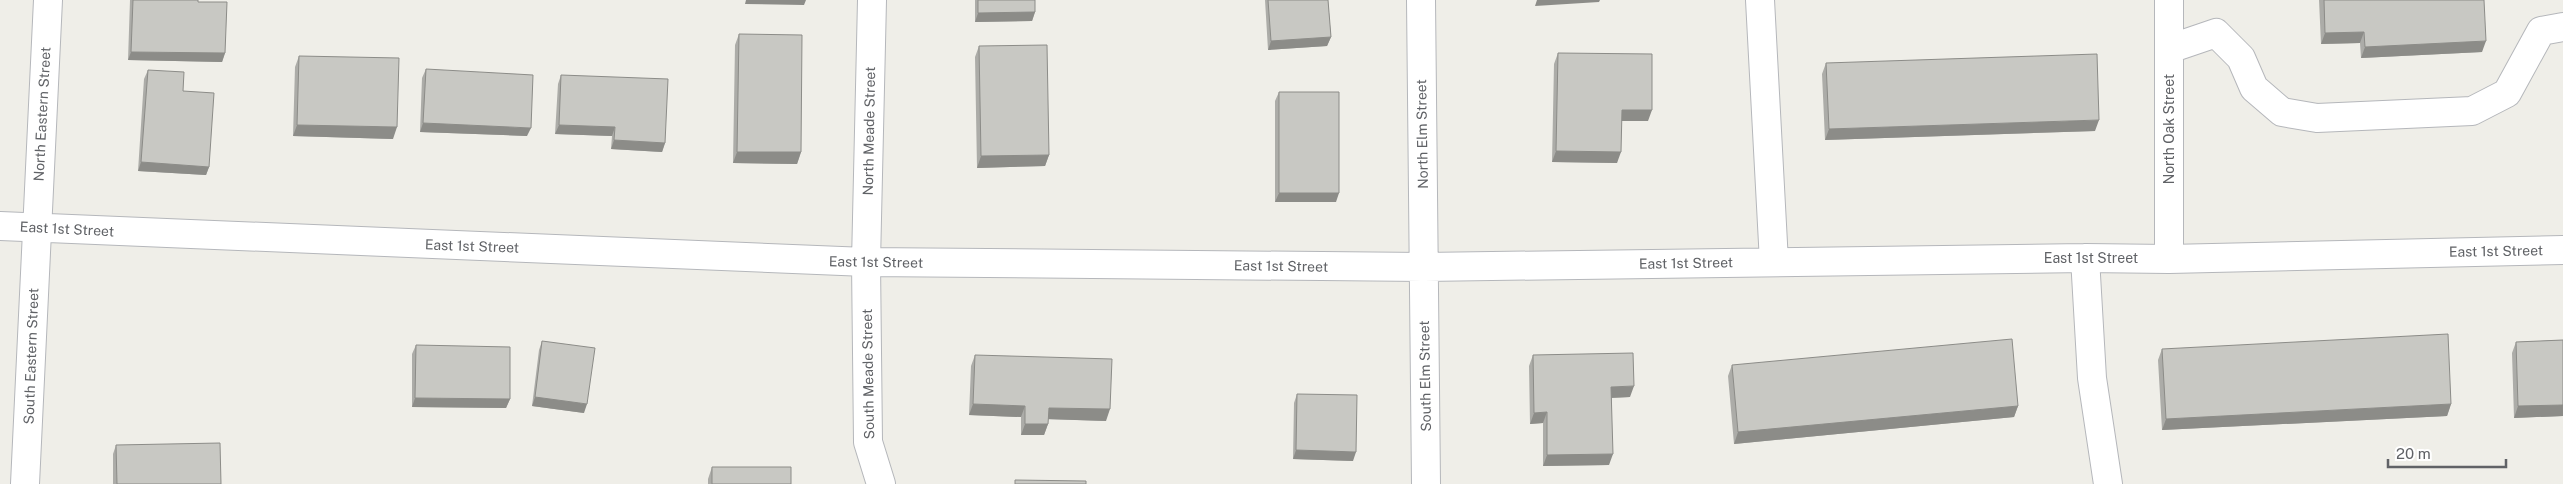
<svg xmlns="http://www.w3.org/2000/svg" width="2563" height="484" font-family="'Public Sans',sans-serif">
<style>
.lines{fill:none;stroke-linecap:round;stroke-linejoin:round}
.minor-casing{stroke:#b5b7bb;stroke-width:30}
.minor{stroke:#fff;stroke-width:28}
.wall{fill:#acaca8}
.shaded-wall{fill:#8c8c88}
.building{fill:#c8c8c3;stroke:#8c8c88}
.labels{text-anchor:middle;stroke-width:4.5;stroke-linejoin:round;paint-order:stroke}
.street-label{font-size:14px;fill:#606266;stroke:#fff}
</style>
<rect width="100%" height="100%" fill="#efeee8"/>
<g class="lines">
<!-- minor casing -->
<g class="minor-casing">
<path id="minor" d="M 872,0 L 866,262 L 868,442 L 881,484
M 1421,0 L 1426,484
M 1760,0 L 1774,262
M 2169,49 L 2216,33 L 2241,58 L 2254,88 L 2282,112 L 2317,118 L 2472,111 L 2507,93 L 2541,31 L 2563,27
M 0,226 L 866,262 L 1424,267 L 2085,258 L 2169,259 L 2563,250
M 2085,258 L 2092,378 L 2108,484
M 2169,259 L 2169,0
M 25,484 L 48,0"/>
</g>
<!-- minor -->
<use href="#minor" class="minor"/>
</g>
<!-- wall -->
<path class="wall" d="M 130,0 L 198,0 L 198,2 L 225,53 L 222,62 L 128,60 Z
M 975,0 L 1035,0 L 1035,12 L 1032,21 L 975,22 Z
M 1265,0 L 1328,0 L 1331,37 L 1327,46 L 1268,50 Z
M 2319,0 L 2484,0 L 2482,52 L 2361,58 L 2360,43 L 2321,44 Z
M 739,34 L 801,152 L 797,164 L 733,163 L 735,45 Z
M 979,46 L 1049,155 L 1045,166 L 977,168 L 975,57 Z
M 1558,53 L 1648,121 L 1621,121 L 1617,163 L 1552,162 L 1554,64 Z
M 299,56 L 393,139 L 293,136 L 295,67 Z
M 1826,63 L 2095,131 L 1825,140 L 1822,74 Z
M 426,69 L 527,136 L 420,132 L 422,78 Z
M 148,70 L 183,91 L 209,167 L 206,175 L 138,171 L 144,79 Z
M 561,75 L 665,143 L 662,152 L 611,149 L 612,136 L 555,134 L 558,84 Z
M 1279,92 L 1336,202 L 1275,202 L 1275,101 Z
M 2563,340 L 2563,416 L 2514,418 L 2512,353 L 2516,342 Z
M 542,341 L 584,413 L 532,406 L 539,350 Z
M 416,345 L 510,399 L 506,408 L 412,407 L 412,354 Z
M 2162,349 L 2451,404 L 2447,416 L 2162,430 L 2158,360 Z
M 975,355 L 1106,421 L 1048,419 L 1048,424 L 1044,435 L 1021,435 L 1021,417 L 969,415 L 971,366 Z
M 1533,355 L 1630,397 L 1612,398 L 1609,465 L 1543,466 L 1543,423 L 1530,424 L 1529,366 Z
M 1732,365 L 2018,406 L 2014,417 L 1734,444 L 1728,376 Z
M 1297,394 L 1353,461 L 1293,459 L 1294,403 Z
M 116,445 L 221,484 L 113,484 L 113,454 Z
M 712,467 L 791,484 L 708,484 L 708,479 Z"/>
<!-- shaded-wall -->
<path class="shaded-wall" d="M 746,0 L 806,0 L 804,5 L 745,4 Z
M 1537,0 L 1600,0 L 1599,2 L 1535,6 Z
M 1035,12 L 1032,21 L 975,22 L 978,13 Z
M 2364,32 L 2360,43 L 2321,44 L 2325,33 Z
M 1331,37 L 1327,46 L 1268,50 L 1271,41 Z
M 2486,41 L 2482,52 L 2361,58 L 2365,47 Z
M 131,52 L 225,53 L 222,62 L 128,60 Z
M 1622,110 L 1652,110 L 1648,121 L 1617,121 Z
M 2099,120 L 2095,131 L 1825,140 L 1829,129 Z
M 423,123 L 531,128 L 527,136 L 420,132 Z
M 297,125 L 397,127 L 393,139 L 293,136 Z
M 559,125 L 615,127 L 612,136 L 555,134 Z
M 614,140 L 665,143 L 662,152 L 611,149 Z
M 1556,151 L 1621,152 L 1617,163 L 1552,162 Z
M 737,152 L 801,152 L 797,164 L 733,163 Z
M 1049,155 L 1045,166 L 977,168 L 981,156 Z
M 141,162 L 209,167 L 206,175 L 138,171 Z
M 1279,193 L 1339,193 L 1336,202 L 1275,202 Z
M 1634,386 L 1630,397 L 1607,398 L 1611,387 Z
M 535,397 L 587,404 L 584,413 L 532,406 Z
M 415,398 L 510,399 L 506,408 L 412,407 Z
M 973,404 L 1025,406 L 1021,417 L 969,415 Z
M 2451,404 L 2447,416 L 2162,430 L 2166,419 Z
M 2563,405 L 2563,416 L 2514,418 L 2518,406 Z
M 2018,406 L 2014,417 L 1734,444 L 1738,432 Z
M 1049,408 L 1110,409 L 1106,421 L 1044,419 Z
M 1547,412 L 1543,423 L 1530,424 L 1534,413 Z
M 1025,424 L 1048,424 L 1044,435 L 1021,435 Z
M 1296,450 L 1356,452 L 1353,461 L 1293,459 Z
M 1613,454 L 1609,465 L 1543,466 L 1547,455 Z"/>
<!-- building -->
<path class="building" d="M 133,0 L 198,0 L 198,2 L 227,2 L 225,53 L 131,52 Z
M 978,0 L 1035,0 L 1035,12 L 978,13 Z
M 1268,0 L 1328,0 L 1331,37 L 1271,41 Z
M 2324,0 L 2484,0 L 2486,41 L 2365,47 L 2364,32 L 2325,33 Z
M 739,34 L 802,35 L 801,152 L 737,152 Z
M 1047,45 L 1049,155 L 981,156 L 979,46 Z
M 1558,53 L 1652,54 L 1652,110 L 1622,110 L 1621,152 L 1556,151 Z
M 2097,54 L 2099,120 L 1829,129 L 1826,63 Z
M 299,56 L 399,58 L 397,127 L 297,125 Z
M 426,69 L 533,75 L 531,128 L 423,123 Z
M 148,70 L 184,72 L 183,91 L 214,93 L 209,167 L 141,162 Z
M 561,75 L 668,79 L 665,143 L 614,140 L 615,127 L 559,125 Z
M 1279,92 L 1339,92 L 1339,193 L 1279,193 Z
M 2448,334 L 2451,404 L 2166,419 L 2162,349 Z
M 2012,339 L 2018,406 L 1738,432 L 1732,365 Z
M 2563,340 L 2563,405 L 2518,406 L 2516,342 Z
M 542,341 L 595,348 L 587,404 L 535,397 Z
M 416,345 L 510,347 L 510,399 L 415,398 Z
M 1633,353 L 1634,386 L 1611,387 L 1613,454 L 1547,455 L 1547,412 L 1534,413 L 1533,355 Z
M 975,355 L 1112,359 L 1110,409 L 1049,408 L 1048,424 L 1025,424 L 1025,406 L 973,404 Z
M 1297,394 L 1357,395 L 1356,452 L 1296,450 Z
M 220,443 L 221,484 L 117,484 L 116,445 Z
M 712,467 L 791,467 L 791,484 L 712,484 Z
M 1015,480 L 1086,481 L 1086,484 L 1015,484 Z"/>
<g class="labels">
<!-- street labels -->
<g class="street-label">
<text transform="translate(42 114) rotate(-87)" y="5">North Eastern Street</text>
<text transform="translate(2169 129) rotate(-90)" y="5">North Oak Street</text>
<text transform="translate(869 131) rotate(-89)" y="5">North Meade Street</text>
<text transform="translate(1422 134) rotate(-91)" y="5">North Elm Street</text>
<text transform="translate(67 229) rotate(3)" y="5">East 1st Street</text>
<text transform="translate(472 246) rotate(2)" y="5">East 1st Street</text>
<text transform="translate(2496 251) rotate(-1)" y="5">East 1st Street</text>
<text x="2091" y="263">East 1st Street</text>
<text transform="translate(876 262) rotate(1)" y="5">East 1st Street</text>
<text transform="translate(1686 263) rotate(-1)" y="5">East 1st Street</text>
<text transform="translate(1281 266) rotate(1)" y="5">East 1st Street</text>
<text transform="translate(31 356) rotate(-88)" y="5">South Eastern Street</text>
<text transform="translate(868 374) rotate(-91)" y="5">South Meade Street</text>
<text transform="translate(1425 376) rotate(-91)" y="5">South Elm Street</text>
</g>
</g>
<!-- scale -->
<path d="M2388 459v8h118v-8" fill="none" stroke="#606266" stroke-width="2.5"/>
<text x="2396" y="459" font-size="15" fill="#606266" stroke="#ffffff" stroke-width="4" paint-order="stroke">20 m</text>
</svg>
